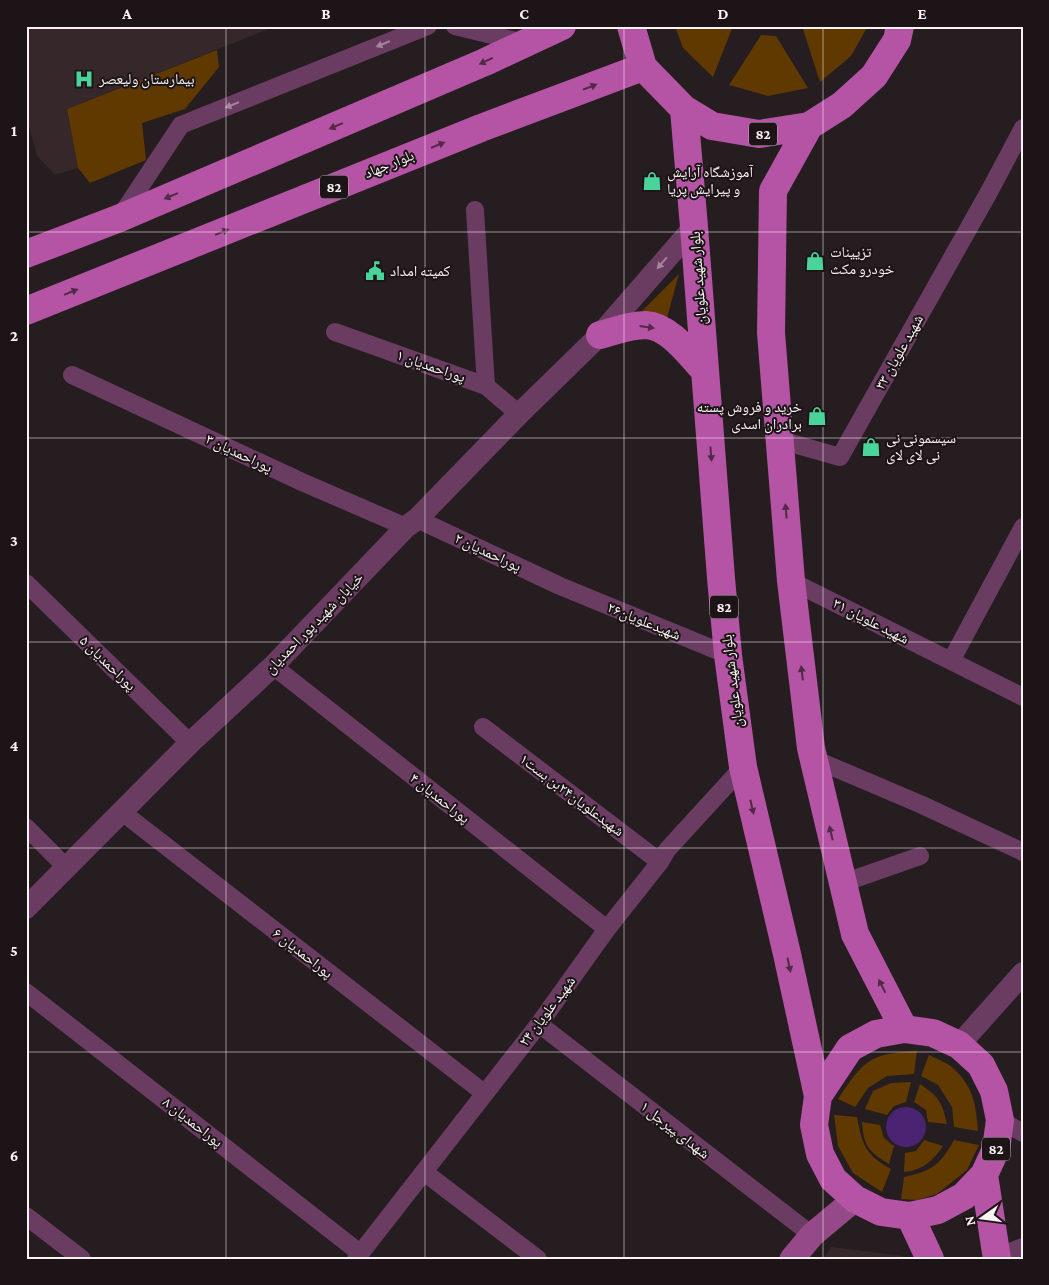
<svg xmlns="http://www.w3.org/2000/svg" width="1049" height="1285" font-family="'Crimson Pro','Noto Naskh Arabic',serif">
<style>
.built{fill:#35272a}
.green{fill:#603900}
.water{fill:#4a2372}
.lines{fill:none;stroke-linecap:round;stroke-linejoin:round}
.minor{stroke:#6b3c62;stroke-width:18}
.tertiary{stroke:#6b3c62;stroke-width:22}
.secondary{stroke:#954988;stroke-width:25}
.primary{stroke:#b553a4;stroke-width:28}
.oneway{fill:#a4859c}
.oneway2{fill:#522a48}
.grid{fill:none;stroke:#f9f3f4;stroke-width:1;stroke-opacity:0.55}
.labels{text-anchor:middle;stroke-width:4;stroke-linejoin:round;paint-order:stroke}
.shield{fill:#1c1416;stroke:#b7b0b1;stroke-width:1}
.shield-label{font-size:14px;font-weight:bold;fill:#f9f3f4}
.poi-label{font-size:15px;fill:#f9f3f4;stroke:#1c1416;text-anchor:start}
.street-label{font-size:15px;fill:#f9f3f4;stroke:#1c1416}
.neatline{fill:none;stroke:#f9f3f4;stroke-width:2}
.grid-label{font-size:16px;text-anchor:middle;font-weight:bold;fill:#f9f3f4}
</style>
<rect width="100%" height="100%" fill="#251d1f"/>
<!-- built -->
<path class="built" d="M 26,26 L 276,26 L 67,109 L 78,168 L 55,175 L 37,156 L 26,115 Z
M 831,1247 L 903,1256 L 904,1259 L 823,1259 Z"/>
<!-- green -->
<path class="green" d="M 675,26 L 733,26 L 713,77 L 683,48 Z
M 802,26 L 868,26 L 851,56 L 820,82 Z
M 761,35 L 776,36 L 808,88 L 768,96 L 729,85 Z
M 217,50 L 219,67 L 185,109 L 142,123 L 146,160 L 90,183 L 78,168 L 67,109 Z
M 679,274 L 667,318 L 642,311 Z
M 917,1051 L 914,1074 L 887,1076 L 868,1088 L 855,1107 L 838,1099 C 863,1061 870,1053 917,1051 Z
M 929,1055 C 937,1059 948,1063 954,1069 C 974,1088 976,1105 978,1131 L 954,1127 L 952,1107 L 938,1085 L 921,1076 Z
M 911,1082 L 906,1102 L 894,1106 L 887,1115 L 865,1109 L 873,1091 L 891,1083 Z
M 920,1084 C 939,1097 942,1102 947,1124 L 928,1122 L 926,1110 L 914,1102 Z
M 834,1115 L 857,1117 C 862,1145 866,1155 891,1169 L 882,1192 L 853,1173 L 838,1146 Z
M 862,1122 L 880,1125 L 884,1138 L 894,1146 L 889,1164 C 868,1151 864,1147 862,1122 Z
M 924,1140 L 943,1146 C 932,1162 923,1170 904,1172 L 905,1153 L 916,1151 Z
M 954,1140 L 979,1145 L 967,1170 L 937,1194 L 917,1200 L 901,1199 L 904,1177 C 932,1171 940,1165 954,1140 Z"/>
<!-- water -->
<path class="water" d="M886 1127a20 20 0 1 1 40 0a20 20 0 1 1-40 0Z"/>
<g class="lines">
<!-- minor -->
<path class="minor" d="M 455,26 L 524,43
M 475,210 L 486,386
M 120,217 L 181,125 L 428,26
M 335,332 L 486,386 L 519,414
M 72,375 L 302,482 L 406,527
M 780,440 L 840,457 L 989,192 L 1023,128
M 417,519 L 560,586 L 728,655
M 791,581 L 1023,697
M 26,583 L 190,743
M 951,661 L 1023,527
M 273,666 L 607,929
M 483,727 L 660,862
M 814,759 L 920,804 L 1023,852
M 122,812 L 484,1093
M 26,827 L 66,867
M 843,883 L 920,856
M 26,992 L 360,1253
M 539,1024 L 812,1235
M 1000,1120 L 1023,1133
M 424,1172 L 538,1259
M 26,1216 L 82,1259
M 997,1257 L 1023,1247
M 356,1259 L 539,1024 L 607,929 L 660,862 L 667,850 L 743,767"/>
<!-- tertiary -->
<path class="tertiary" d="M 26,908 L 190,743 L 273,666 L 406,527 L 417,519 L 519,414 L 600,335 L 694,227
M 959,1045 L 1023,973"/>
<!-- secondary -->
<path class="secondary" d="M 792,1259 L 812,1235 L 855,1199"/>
<!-- primary -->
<path class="primary" d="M 631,26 L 643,67 L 684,109 L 712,126 L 759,134 L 809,126 L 842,105 L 874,76 L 897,40 L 900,26
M 684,109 L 694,227 L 721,578 L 728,655 L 743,767 L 787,954 L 818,1096 L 814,1125 L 820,1154 L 833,1179 L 855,1199 L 881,1212 L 910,1216 L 938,1210 L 964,1196 L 984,1175 L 996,1149 L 1000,1120 L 994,1091 L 981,1065 L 959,1045 L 933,1033 L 904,1029 L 876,1034 L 850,1048 L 818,1096
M 809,126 L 773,191 L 771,333 L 791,581 L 811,748 L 855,934 L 904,1029
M 26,254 L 120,218 L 485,62 L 562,26
M 26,311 L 481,128 L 643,67
M 600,335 C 615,331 630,325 646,325 C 669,326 690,355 704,370
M 984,1175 L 997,1259
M 910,1216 L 930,1259"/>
</g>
<!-- one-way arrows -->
<defs><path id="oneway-solid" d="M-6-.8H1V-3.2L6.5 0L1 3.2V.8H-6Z" transform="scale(1.25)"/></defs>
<g class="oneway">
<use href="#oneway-solid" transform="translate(383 44) rotate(158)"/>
<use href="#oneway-solid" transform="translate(232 105) rotate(158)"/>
<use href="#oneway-solid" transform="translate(662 263) rotate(131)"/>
</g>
<g class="oneway2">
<use href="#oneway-solid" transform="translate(486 61) rotate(155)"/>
<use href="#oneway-solid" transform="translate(590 87) rotate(-21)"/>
<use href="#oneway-solid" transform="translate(336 126) rotate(157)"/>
<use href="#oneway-solid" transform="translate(438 145) rotate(-22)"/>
<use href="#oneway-solid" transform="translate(171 196) rotate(157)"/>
<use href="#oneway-solid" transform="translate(222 232) rotate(-22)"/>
<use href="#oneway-solid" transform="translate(71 292) rotate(-22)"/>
<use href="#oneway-solid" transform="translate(647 327) rotate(8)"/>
<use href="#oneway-solid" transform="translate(711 454) rotate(85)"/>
<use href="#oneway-solid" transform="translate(786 511) rotate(-95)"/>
<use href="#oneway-solid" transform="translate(802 673) rotate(-97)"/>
<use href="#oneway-solid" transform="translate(752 807) rotate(77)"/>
<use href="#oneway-solid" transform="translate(831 833) rotate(-103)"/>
<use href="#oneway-solid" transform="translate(789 965) rotate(78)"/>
<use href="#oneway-solid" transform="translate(882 986) rotate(-117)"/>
</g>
<!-- grid -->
<path class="grid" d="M 226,26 L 226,1259M 425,26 L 425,1259M 624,26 L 624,1259M 823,26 L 823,1259M 26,232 L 1023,232M 26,438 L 1023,438M 26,642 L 1023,642M 26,848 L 1023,848M 26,1052 L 1023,1052"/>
<!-- icons -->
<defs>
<g id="hospital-bare" transform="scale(1.5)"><path d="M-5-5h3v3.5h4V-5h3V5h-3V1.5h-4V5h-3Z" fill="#4ad49c" stroke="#1c1416" stroke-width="2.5" paint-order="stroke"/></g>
<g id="shop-bare" transform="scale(1.5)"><path d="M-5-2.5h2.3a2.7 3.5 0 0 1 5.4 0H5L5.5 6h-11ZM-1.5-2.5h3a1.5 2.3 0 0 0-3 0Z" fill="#4ad49c" stroke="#1c1416" stroke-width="2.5" paint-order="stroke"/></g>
<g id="civic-bare" transform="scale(1.5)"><path d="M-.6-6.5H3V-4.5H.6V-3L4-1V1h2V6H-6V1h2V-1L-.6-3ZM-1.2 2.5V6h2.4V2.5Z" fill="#4ad49c" stroke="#1c1416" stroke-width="2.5" paint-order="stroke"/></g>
</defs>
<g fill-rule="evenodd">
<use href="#hospital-bare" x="84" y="79"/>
<use href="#shop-bare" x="652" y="181"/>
<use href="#shop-bare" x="815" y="261"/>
<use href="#civic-bare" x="375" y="271"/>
<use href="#shop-bare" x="817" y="416"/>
<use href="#shop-bare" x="871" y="447"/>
</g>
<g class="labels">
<!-- shield labels -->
<g class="shield">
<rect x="749" y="122.5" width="28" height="23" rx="4"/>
<rect x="320" y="175.5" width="28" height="23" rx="4"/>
<rect x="710" y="595.5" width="28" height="23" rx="4"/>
<rect x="982" y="1137.5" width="28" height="23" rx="4"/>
</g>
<g class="shield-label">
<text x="763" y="139">82</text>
<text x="334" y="192">82</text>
<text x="724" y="612">82</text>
<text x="996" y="1154">82</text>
</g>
<!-- poi labels -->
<g class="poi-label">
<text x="99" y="84">بیمارستان ولیعصر</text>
<text x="667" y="177">آموزشگاه آرایش<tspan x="667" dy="17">و پیرایش پریا</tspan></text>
<text x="830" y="257">تزیینات<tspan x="830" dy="17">خودرو مکث</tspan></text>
<text x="390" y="276">کمیته امداد</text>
<text x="802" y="412" text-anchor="end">خرید و فروش پسته<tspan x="802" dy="17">برادران اسدی</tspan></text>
<text x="886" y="443">سیسمونی نی<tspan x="886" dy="17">نی لای لای</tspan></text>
</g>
<!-- street labels -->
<g class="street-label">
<text transform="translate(389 164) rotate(-22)" y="5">بلوار جهاد</text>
<text transform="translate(698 278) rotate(-94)" y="5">بلوار شهید علویان</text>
<text transform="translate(899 352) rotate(-61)" y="5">شهید علویان ۳۳</text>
<text transform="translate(431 366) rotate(19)" y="5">پوراحمدیان ۱</text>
<text transform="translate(239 453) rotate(25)" y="5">پوراحمدیان ۳</text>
<text transform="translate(488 552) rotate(25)" y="5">پوراحمدیان ۲</text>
<text transform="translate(644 621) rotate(22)" y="5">شهیدعلویان۲۶</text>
<text transform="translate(871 621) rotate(27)" y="5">شهید علویان ۳۱</text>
<text transform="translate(314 623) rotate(-46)" y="5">خیابان شهید پور احمدیان</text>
<text transform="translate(108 663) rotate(44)" y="5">پوراحمدیان ۵</text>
<text transform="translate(732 681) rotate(-97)" y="5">بلوار شهید علویان</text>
<text transform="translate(572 795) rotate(37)" y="5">شهیدعلویان۲۴بن بست۱</text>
<text transform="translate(440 798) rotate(38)" y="5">پوراحمدیان ۴</text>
<text transform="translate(303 953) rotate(38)" y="5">پوراحمدیان ۶</text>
<text transform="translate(547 1011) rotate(-53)" y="5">شهید علویان ۲۴</text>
<text transform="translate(193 1122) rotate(38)" y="5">پوراحمدیان ۸</text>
<text transform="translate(675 1130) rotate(38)" y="5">شهدای ‍‍‍‍‍‍پیرجل ۱</text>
</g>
</g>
<!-- border -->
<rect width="1049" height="1285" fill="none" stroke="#1c1416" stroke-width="55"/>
<!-- north arrow -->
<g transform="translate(982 1218) rotate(256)" stroke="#1c1416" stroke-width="4" paint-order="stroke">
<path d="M0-4L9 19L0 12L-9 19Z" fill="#f9f3f4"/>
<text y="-8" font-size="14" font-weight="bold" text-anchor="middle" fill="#f9f3f4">N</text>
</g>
<rect x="28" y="28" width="994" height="1230" class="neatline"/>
<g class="grid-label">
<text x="127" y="19">A</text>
<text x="326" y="19">B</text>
<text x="524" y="19">C</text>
<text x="723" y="19">D</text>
<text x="922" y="19">E</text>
<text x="14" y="136">1</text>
<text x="14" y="341">2</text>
<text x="14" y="546">3</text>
<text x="14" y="751">4</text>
<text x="14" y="956">5</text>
<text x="14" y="1161">6</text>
</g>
</svg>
